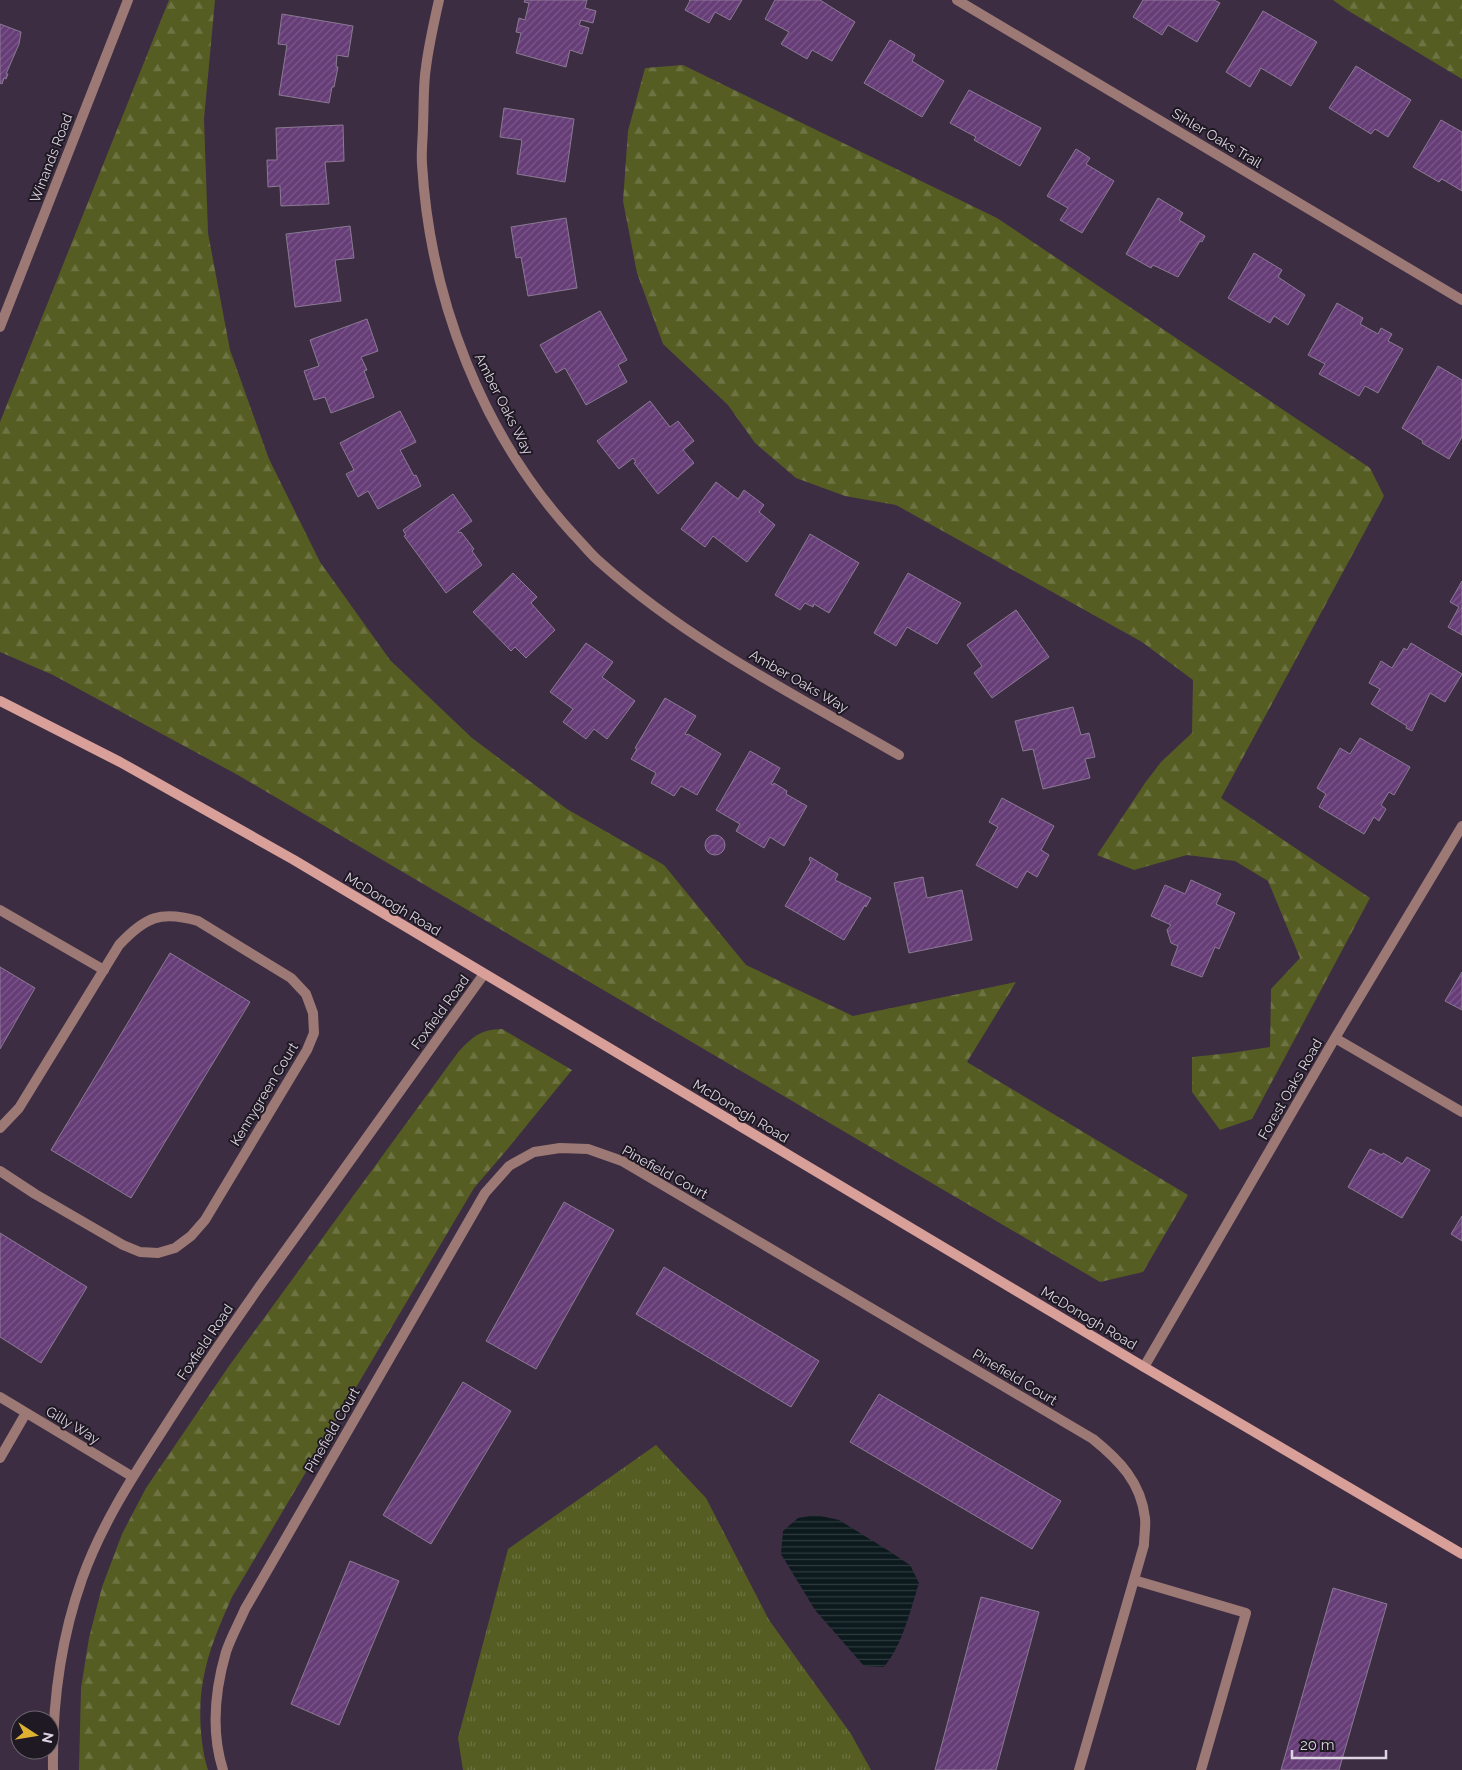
<svg xmlns="http://www.w3.org/2000/svg" width="1462" height="1770" font-family="Raleway,sans-serif">
<style>
.forest{fill:url(#forest-firs)}
.park{fill:url(#park-tufts)}
.water{fill:url(#water-rules)}
.building{fill:url(#building-hatch);stroke:#8b7a94}
.lines{fill:none;stroke-linecap:round;stroke-linejoin:round}
.service{stroke:#9d7975;stroke-width:10}
.minor{stroke:#9d7975;stroke-width:10}
.tertiary{stroke:#9d7975;stroke-width:10}
.secondary{stroke:#d99f99;stroke-width:10}
.labels{text-anchor:middle;stroke-width:4;stroke-linejoin:round;paint-order:stroke}
.street-label{font-size:14px;fill:#ddd4e2;stroke:#1f1923}
</style>
<defs>
<pattern id="forest-firs" width="22" height="20" patternUnits="userSpaceOnUse" patternTransform="scale(1.25)"><rect width="22" height="20" fill="#555d22"/><path d="M5 1l3.5 6h-7zM16 11l3.5 6h-7z" fill="#6d7342"/></pattern>
<pattern id="park-tufts" width="24" height="20" patternUnits="userSpaceOnUse" patternTransform="scale(1.25)"><rect width="24" height="20" fill="#555d22"/><path d="M3 7l-1-3M5 7V3M7 7l1-3M15 17l-1-3M17 17v-4M19 17l1-3" fill="none" stroke="#6d7342"/></pattern>
<pattern id="water-rules" width="6" height="5" patternUnits="userSpaceOnUse" patternTransform="scale(1.25)"><rect width="6" height="5" fill="#0c1a1d"/><path d="M0 2.5h6" fill="none" stroke="#2f3a3e"/></pattern>
<pattern id="building-hatch" width="6" height="6" patternUnits="userSpaceOnUse" patternTransform="scale(1.25)"><rect width="6" height="6" fill="#663d77"/><path d="M-1 1l2-2M0 6l6-6M5 7l2-2" fill="none" stroke="#7b588a"/></pattern>
</defs>
<rect width="100%" height="100%" fill="#3c2d43"/>
<!-- forest -->
<path class="forest" d="M 169,0 L 215,0 L 204,119 L 208,233 L 230,350 L 269,459 L 320,562 L 390,660 L 472,738 L 567,809 L 664,865 L 746,965 L 853,1016 L 1016,982 L 967,1062 L 1188,1195 L 1143,1272 L 1100,1282 L 236,774 L 53,675 L 0,652 L 0,422 Z
M 1333,0 L 1462,0 L 1462,79 L 1347,10 Z
M 683,65 L 997,218 L 1370,468 L 1384,496 L 1221,798 L 1370,898 L 1252,1119 L 1220,1130 L 1192,1092 L 1192,1057 L 1230,1053 L 1270,1047 L 1271,989 L 1300,958 L 1268,881 L 1235,861 L 1187,855 L 1134,870 L 1097,855 L 1145,783 L 1161,762 L 1192,733 L 1193,680 L 1142,642 L 896,505 L 845,496 L 796,478 L 755,443 L 728,405 L 663,344 L 637,273 L 623,201 L 628,131 L 645,68 Z
M 502,1029 L 572,1070 L 505,1152 L 474,1188 L 232,1597 C 220,1624 208,1651 203,1681 C 198,1707 200,1745 208,1770 L 79,1770 L 81,1688 L 89,1638 L 102,1587 L 122,1534 L 146,1488 L 229,1366 L 459,1051 C 475,1035 480,1030 502,1029 Z"/>
<!-- park -->
<path class="park" d="M 656,1445 L 706,1498 L 769,1620 L 851,1734 L 871,1770 L 463,1770 L 458,1738 L 508,1549 Z"/>
<!-- water -->
<path class="water" d="M 816,1515 L 839,1520 L 889,1551 L 910,1565 L 919,1583 C 910,1611 903,1644 884,1667 L 864,1666 L 815,1610 L 781,1554 L 783,1531 L 798,1518 Z"/>
<!-- building -->
<path class="building" d="M 525,0 L 587,0 L 585,8 L 596,11 L 593,23 L 581,20 L 579,25 L 589,28 L 582,54 L 570,50 L 566,67 L 516,53 L 521,33 L 516,32 L 519,18 L 525,20 L 529,3 L 524,2 Z
M 689,0 L 742,0 L 730,20 L 715,12 L 709,23 L 685,10 L 690,1 Z
M 775,0 L 820,0 L 855,22 L 832,61 L 812,50 L 807,59 L 781,44 L 789,32 L 765,19 Z
M 1143,0 L 1214,0 L 1220,3 L 1197,42 L 1168,25 L 1162,35 L 1133,17 Z
M 1263,11 L 1317,42 L 1291,86 L 1261,68 L 1250,87 L 1226,72 Z
M 282,14 L 353,26 L 348,57 L 337,55 L 336,67 L 338,67 L 334,87 L 332,87 L 329,103 L 279,95 L 287,45 L 278,44 Z
M 0,24 L 21,32 L 19,44 L 6,74 L 8,74 L 6,79 L 4,78 L 2,84 L 0,83 Z
M 890,40 L 915,55 L 912,61 L 944,81 L 922,117 L 864,83 Z
M 1356,66 L 1411,100 L 1388,137 L 1375,129 L 1371,134 L 1329,108 Z
M 969,90 L 1041,128 L 1020,166 L 974,140 L 976,137 L 950,123 Z
M 504,108 L 574,119 L 565,182 L 517,174 L 522,140 L 500,137 Z
M 1441,120 L 1462,132 L 1462,191 L 1442,179 L 1439,182 L 1413,167 Z
M 343,125 L 344,161 L 325,162 L 329,204 L 281,206 L 280,186 L 268,187 L 267,160 L 277,160 L 276,128 Z
M 1076,149 L 1090,158 L 1086,164 L 1114,181 L 1082,233 L 1060,220 L 1068,208 L 1047,196 Z
M 1158,198 L 1183,213 L 1179,220 L 1205,236 L 1202,242 L 1200,241 L 1178,277 L 1153,265 L 1151,268 L 1126,254 Z
M 566,218 L 577,288 L 528,296 L 521,257 L 516,258 L 511,227 Z
M 350,226 L 354,258 L 335,260 L 341,301 L 295,307 L 286,234 Z
M 1254,253 L 1282,270 L 1278,277 L 1305,295 L 1288,325 L 1274,316 L 1270,323 L 1228,298 Z
M 1337,303 L 1363,318 L 1360,324 L 1378,334 L 1381,328 L 1392,334 L 1388,341 L 1403,349 L 1378,393 L 1365,386 L 1359,396 L 1319,374 L 1325,364 L 1308,355 Z
M 600,311 L 627,360 L 618,365 L 627,382 L 586,405 L 565,368 L 556,373 L 540,345 Z
M 367,319 L 378,351 L 361,357 L 367,370 L 364,371 L 374,397 L 331,413 L 325,397 L 314,400 L 304,371 L 319,366 L 310,340 Z
M 1438,366 L 1462,380 L 1462,437 L 1449,459 L 1422,443 L 1423,441 L 1402,428 Z
M 650,401 L 670,427 L 678,421 L 694,441 L 683,450 L 694,463 L 658,494 L 634,463 L 636,462 L 633,458 L 619,469 L 597,441 Z
M 400,411 L 416,442 L 400,450 L 414,476 L 416,475 L 421,486 L 378,509 L 368,491 L 358,497 L 346,474 L 354,470 L 340,443 Z
M 716,482 L 738,499 L 744,490 L 764,505 L 759,512 L 775,525 L 747,562 L 713,536 L 705,547 L 681,529 Z
M 453,494 L 472,521 L 458,531 L 459,533 L 461,532 L 474,549 L 472,551 L 482,565 L 446,593 L 404,536 L 406,535 L 403,530 Z
M 810,534 L 859,563 L 829,613 L 814,604 L 813,607 L 805,603 L 800,610 L 775,595 Z
M 513,573 L 537,597 L 531,603 L 555,630 L 526,658 L 515,647 L 511,651 L 473,612 Z
M 908,573 L 961,603 L 937,644 L 907,627 L 896,646 L 874,633 Z
M 1462,581 L 1462,635 L 1448,627 L 1459,607 L 1450,602 Z
M 1016,610 L 1049,657 L 992,698 L 974,673 L 982,666 L 967,645 Z
M 586,643 L 613,662 L 602,677 L 635,701 L 607,739 L 594,729 L 586,739 L 563,722 L 573,709 L 550,692 Z
M 1411,643 L 1462,674 L 1445,702 L 1430,693 L 1412,731 L 1406,728 L 1407,726 L 1371,704 L 1380,689 L 1369,683 L 1381,661 L 1392,668 L 1404,648 L 1407,650 Z
M 665,698 L 696,716 L 685,734 L 687,735 L 688,734 L 721,754 L 697,795 L 681,786 L 674,796 L 651,783 L 656,773 L 631,759 L 637,749 L 635,748 Z
M 1073,707 L 1081,735 L 1089,733 L 1095,757 L 1085,759 L 1090,778 L 1043,789 L 1033,749 L 1023,751 L 1015,721 Z
M 1360,738 L 1410,767 L 1394,795 L 1389,792 L 1381,805 L 1386,809 L 1379,821 L 1374,817 L 1364,834 L 1319,807 L 1326,794 L 1317,788 L 1340,748 L 1350,754 Z
M 750,751 L 780,768 L 771,784 L 773,785 L 774,783 L 787,791 L 786,794 L 807,806 L 784,846 L 770,837 L 764,848 L 736,831 L 740,824 L 716,810 Z
M 1002,798 L 1054,826 L 1041,850 L 1049,855 L 1037,877 L 1027,871 L 1017,888 L 976,865 L 998,827 L 989,822 Z
M705 845a10 10 0 1 1 20 0a10 10 0 1 1-20 0Z
M 810,857 L 838,874 L 835,880 L 871,898 L 866,907 L 865,905 L 844,940 L 785,906 L 811,862 L 809,860 Z
M 923,877 L 927,898 L 962,890 L 972,940 L 909,953 L 894,883 Z
M 1191,880 L 1221,894 L 1216,904 L 1235,913 L 1219,949 L 1215,947 L 1202,977 L 1171,965 L 1178,946 L 1171,943 L 1167,930 L 1171,925 L 1151,916 L 1165,885 L 1185,894 Z
M 170,953 L 250,1002 L 131,1198 L 51,1150 Z
M 0,967 L 35,988 L 0,1049 Z
M 1462,972 L 1462,1010 L 1445,1001 Z
M 1370,1149 L 1382,1155 L 1383,1153 L 1402,1164 L 1407,1157 L 1430,1170 L 1402,1218 L 1348,1187 Z
M 564,1202 L 614,1230 L 536,1369 L 486,1341 Z
M 1462,1216 L 1462,1241 L 1451,1234 Z
M 0,1233 L 87,1287 L 41,1363 L 0,1337 Z
M 664,1267 L 819,1361 L 791,1407 L 636,1314 Z
M 463,1382 L 511,1411 L 431,1544 L 383,1515 Z
M 879,1394 L 1061,1501 L 1032,1549 L 850,1442 Z
M 350,1561 L 399,1581 L 339,1725 L 291,1704 Z
M 1333,1588 L 1387,1604 L 1339,1770 L 1281,1770 Z
M 981,1597 L 1039,1612 L 996,1770 L 935,1770 Z"/>
<g class="lines">
<!-- service -->
<path class="service" d="M 0,910 L 104,970"/>
<!-- minor -->
<path class="minor" d="M 439,0 C 434,22 429,44 426,67 C 423,86 424,106 423,125 C 423,138 421,151 422,164 C 430,299 482,435 574,535 C 583,544 591,555 601,563 C 689,642 797,696 899,755
M 957,0 L 1462,300
M 1335,1038 L 1462,1112
M 0,1128 L 19,1108 L 119,945 C 145,917 161,910 198,921 L 291,978 L 306,994 L 313,1013 L 314,1033 L 307,1050 L 205,1220 L 191,1236 L 175,1248 L 158,1253 L 140,1252 L 123,1245 L 35,1194 L 0,1171
M 1144,1367 L 1335,1038 L 1462,826
M 0,1397 L 133,1477
M 0,1458 L 26,1413
M 1134,1580 L 1246,1613 L 1201,1770
M 53,1770 C 52,1705 60,1641 82,1579 C 101,1526 131,1479 161,1433 C 192,1384 224,1337 257,1290 C 333,1185 408,1080 484,974
M 223,1770 C 211,1732 215,1690 226,1652 C 231,1637 239,1623 245,1609 L 485,1193 L 509,1166 L 534,1152 L 560,1148 L 588,1149 L 622,1161 L 1093,1439 C 1119,1460 1141,1482 1145,1518 C 1146,1526 1144,1536 1144,1545 L 1079,1770"/>
<!-- tertiary -->
<path class="tertiary" d="M 0,327 L 128,0"/>
<!-- secondary -->
<path class="secondary" d="M 0,701 L 120,762 L 294,860 L 1144,1367 L 1462,1554"/>
</g>
<g class="labels">
<!-- street labels -->
<g class="street-label">
<text transform="translate(1217 138) rotate(31)" y="5">Sihler Oaks Trail</text>
<text transform="translate(51 158) rotate(-69)" y="5">Winands Road</text>
<text transform="translate(504 404) rotate(63)" y="5">Amber Oaks Way</text>
<text transform="translate(799 681) rotate(30)" y="5">Amber Oaks Way</text>
<text transform="translate(393 904) rotate(31)" y="5">McDonogh Road</text>
<text transform="translate(440 1012) rotate(-54)" y="5">Foxfield Road</text>
<text transform="translate(1290 1089) rotate(-60)" y="5">Forest Oaks Road</text>
<text transform="translate(264 1094) rotate(-59)" y="5">Kennygreen Court</text>
<text transform="translate(741 1111) rotate(31)" y="5">McDonogh Road</text>
<text transform="translate(665 1172) rotate(29)" y="5">Pinefield Court</text>
<text transform="translate(1089 1318) rotate(31)" y="5">McDonogh Road</text>
<text transform="translate(205 1342) rotate(-56)" y="5">Foxfield Road</text>
<text transform="translate(1015 1377) rotate(31)" y="5">Pinefield Court</text>
<text transform="translate(73 1425) rotate(31)" y="5">Gilly Way</text>
<text transform="translate(332 1430) rotate(-60)" y="5">Pinefield Court</text>
</g>
</g>
<!-- north arrow -->
<g transform="translate(35 1735) rotate(102)"><circle r="24" fill="#1f1923" stroke="#6b646f"/>
<path d="M0-4L9 19L0 12L-9 19Z" fill="#deb133"/>
<text y="-8" font-size="14" font-weight="bold" text-anchor="middle" fill="#ddd4e2">N</text>
</g>
<!-- scale -->
<path d="M1292 1750v8h94v-8" fill="none" stroke="#ddd4e2" stroke-width="2.5"/>
<text x="1300" y="1750" font-size="15" fill="#ddd4e2" stroke="#1f1923" stroke-width="4" paint-order="stroke">20 m</text>
</svg>
